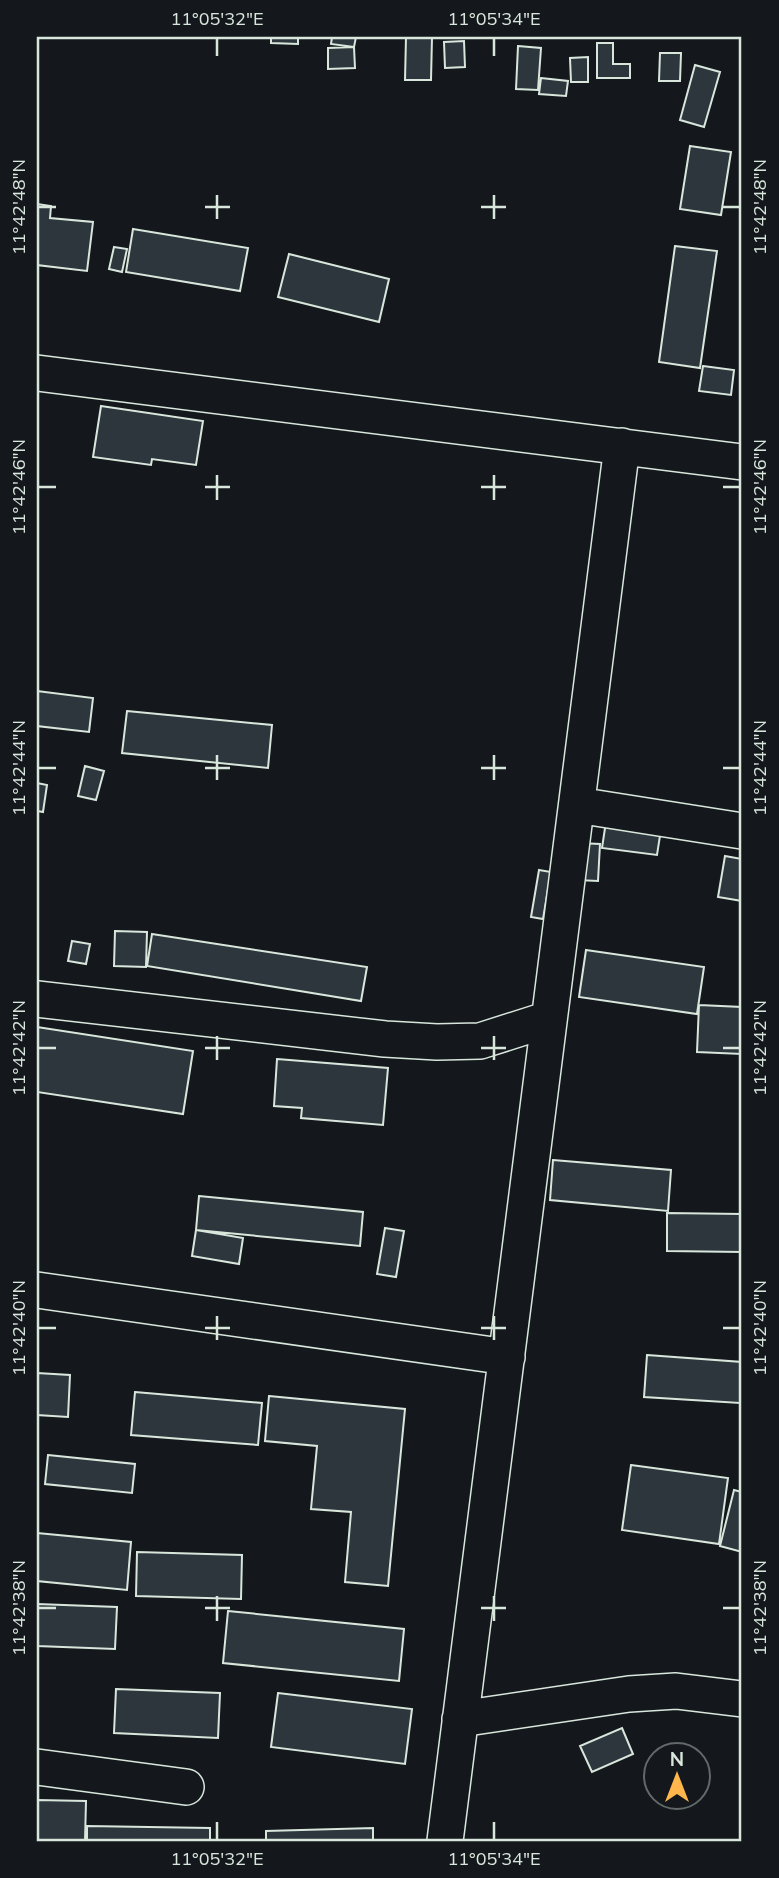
<svg xmlns="http://www.w3.org/2000/svg" width="779" height="1878" font-family="Mulish,sans-serif">
<style>
.building{fill:#2c363c;stroke:#d8e6dc;stroke-width:2}
.lines{fill:none;stroke-linecap:round;stroke-linejoin:round}
.minor-casing{stroke:#d8e6dc;stroke-width:38}
.minor{stroke:#14181c;stroke-width:35}
.ticks{fill:none;stroke:#d8e6dc;stroke-width:2.5}
.neatline{fill:none;stroke:#d8e6dc;stroke-width:2.5}
.ticks-label{font-size:18px;text-anchor:middle;fill:#d8e6dc}
</style>
<rect width="100%" height="100%" fill="#14181c"/>
<!-- building -->
<path class="building" d="M 271,37 L 298,37 L 298,44 L 271,43 Z
M 332,37 L 356,37 L 354,47 L 331,44 Z
M 406,37 L 432,37 L 431,80 L 405,80 Z
M 464,41 L 465,67 L 445,68 L 444,42 Z
M 597,43 L 613,43 L 613,64 L 630,64 L 630,78 L 597,78 Z
M 518,46 L 541,48 L 538,90 L 516,89 Z
M 354,47 L 355,68 L 328,69 L 328,48 Z
M 660,53 L 681,53 L 680,81 L 659,81 Z
M 588,57 L 588,82 L 571,82 L 570,58 Z
M 695,65 L 720,72 L 704,127 L 680,120 Z
M 541,78 L 568,81 L 566,96 L 539,94 Z
M 690,146 L 731,152 L 721,215 L 680,209 Z
M 37,204 L 51,206 L 50,218 L 93,222 L 87,271 L 37,265 Z
M 133,229 L 248,248 L 240,291 L 126,272 Z
M 675,246 L 717,251 L 700,368 L 659,362 Z
M 114,247 L 127,249 L 122,272 L 109,269 Z
M 289,254 L 389,279 L 379,322 L 278,297 Z
M 703,366 L 734,370 L 731,395 L 699,391 Z
M 101,406 L 203,421 L 196,465 L 152,459 L 151,465 L 93,457 Z
M 37,691 L 93,698 L 89,732 L 37,726 Z
M 127,711 L 272,725 L 268,768 L 122,753 Z
M 85,766 L 104,771 L 96,800 L 78,796 Z
M 37,783 L 47,785 L 43,812 L 37,811 Z
M 607,815 L 662,823 L 657,855 L 602,848 Z
M 557,842 L 600,844 L 598,881 L 555,879 Z
M 725,856 L 742,859 L 742,901 L 718,897 Z
M 539,870 L 551,872 L 543,919 L 531,917 Z
M 115,931 L 147,932 L 146,967 L 114,966 Z
M 152,934 L 367,967 L 361,1001 L 147,966 Z
M 72,941 L 90,944 L 86,964 L 68,961 Z
M 586,950 L 704,967 L 697,1014 L 579,997 Z
M 699,1005 L 742,1007 L 742,1054 L 697,1052 Z
M 37,1027 L 193,1051 L 183,1114 L 37,1092 Z
M 277,1059 L 388,1068 L 383,1125 L 301,1118 L 302,1108 L 274,1106 Z
M 553,1160 L 671,1170 L 668,1211 L 550,1200 Z
M 199,1196 L 363,1212 L 360,1246 L 196,1230 Z
M 667,1213 L 742,1214 L 742,1252 L 667,1251 Z
M 385,1228 L 404,1231 L 396,1277 L 377,1274 Z
M 196,1230 L 243,1238 L 239,1264 L 192,1256 Z
M 647,1355 L 742,1362 L 740,1403 L 644,1397 Z
M 37,1373 L 70,1375 L 68,1417 L 37,1415 Z
M 135,1392 L 262,1403 L 258,1445 L 131,1435 Z
M 269,1396 L 405,1409 L 388,1586 L 345,1582 L 351,1512 L 311,1509 L 317,1446 L 265,1441 Z
M 48,1455 L 135,1464 L 132,1493 L 45,1484 Z
M 631,1465 L 728,1478 L 719,1544 L 622,1530 Z
M 734,1490 L 742,1492 L 742,1552 L 720,1546 Z
M 37,1533 L 131,1542 L 127,1590 L 37,1581 Z
M 137,1552 L 242,1555 L 241,1599 L 136,1596 Z
M 37,1604 L 117,1607 L 115,1649 L 37,1646 Z
M 228,1611 L 404,1629 L 399,1681 L 223,1663 Z
M 116,1689 L 220,1693 L 218,1738 L 114,1733 Z
M 278,1693 L 412,1709 L 405,1764 L 271,1747 Z
M 622,1728 L 633,1754 L 592,1772 L 580,1746 Z
M 37,1800 L 86,1801 L 85,1841 L 37,1841 Z
M 87,1826 L 210,1828 L 210,1841 L 87,1841 Z
M 373,1828 L 373,1841 L 266,1841 L 266,1831 Z"/>
<g class="lines">
<!-- minor casing -->
<g class="minor-casing">
<path id="minor" d="M 37,373 L 742,462
M 577,805 L 742,831
M 37,999 L 385,1039 L 437,1042 L 480,1041 L 549,1019
M 37,1290 L 507,1357
M 460,1719 L 629,1694 L 676,1691 L 742,1699
M 37,1767 L 186,1787
M 445,1841 L 622,446"/>
</g>
<!-- minor -->
<use href="#minor" class="minor"/>
</g>
<!-- ticks -->
<path class="ticks" d="M 217,38 L 217,56M 494,38 L 494,56M 217,195 L 217,219M 494,195 L 494,219M 38,207 L 56,207M 205,207 L 230,207M 481,207 L 506,207M 723,207 L 740,207M 217,475 L 217,500M 494,475 L 494,500M 38,487 L 56,487M 205,487 L 230,487M 481,487 L 506,487M 723,487 L 740,487M 217,755 L 217,780M 494,755 L 494,780M 38,768 L 56,768M 205,768 L 230,768M 481,768 L 506,768M 723,768 L 740,768M 217,1036 L 217,1060M 494,1036 L 494,1060M 38,1048 L 56,1048M 205,1048 L 230,1048M 481,1048 L 506,1048M 723,1048 L 740,1048M 217,1316 L 217,1340M 494,1316 L 494,1340M 38,1328 L 56,1328M 205,1328 L 230,1328M 481,1328 L 506,1328M 723,1328 L 740,1328M 217,1596 L 217,1621M 494,1596 L 494,1621M 38,1608 L 56,1608M 205,1608 L 230,1608M 481,1608 L 506,1608M 723,1608 L 740,1608M 217,1822 L 217,1840M 494,1822 L 494,1840"/>
<!-- border -->
<rect width="779" height="1878" fill="none" stroke="#14181c" stroke-width="77"/>
<!-- north arrow -->
<g transform="translate(677 1776)"><circle r="33" fill="#14181c" stroke="#626a69" stroke-width="2"/>
<path d="M0-5L12 26L0 18L-12 26Z" fill="#ffb74d"/>
<text y="-10" font-size="19" font-weight="bold" text-anchor="middle" fill="#d8e6dc">N</text>
</g>
<rect x="38" y="38" width="702" height="1802" class="neatline"/>
<g class="ticks-label">
<text x="217" y="25">11°05'32"E</text>
<text x="494" y="25">11°05'34"E</text>
<text transform="translate(19 207) rotate(-90)" y="6">11°42'48"N</text>
<text transform="translate(760 207) rotate(-90)" y="6">11°42'48"N</text>
<text transform="translate(19 487) rotate(-90)" y="6">11°42'46"N</text>
<text transform="translate(760 487) rotate(-90)" y="6">11°42'46"N</text>
<text transform="translate(19 768) rotate(-90)" y="6">11°42'44"N</text>
<text transform="translate(760 768) rotate(-90)" y="6">11°42'44"N</text>
<text transform="translate(19 1048) rotate(-90)" y="6">11°42'42"N</text>
<text transform="translate(760 1048) rotate(-90)" y="6">11°42'42"N</text>
<text transform="translate(19 1328) rotate(-90)" y="6">11°42'40"N</text>
<text transform="translate(760 1328) rotate(-90)" y="6">11°42'40"N</text>
<text transform="translate(19 1608) rotate(-90)" y="6">11°42'38"N</text>
<text transform="translate(760 1608) rotate(-90)" y="6">11°42'38"N</text>
<text x="217" y="1865">11°05'32"E</text>
<text x="494" y="1865">11°05'34"E</text>
</g>
</svg>
